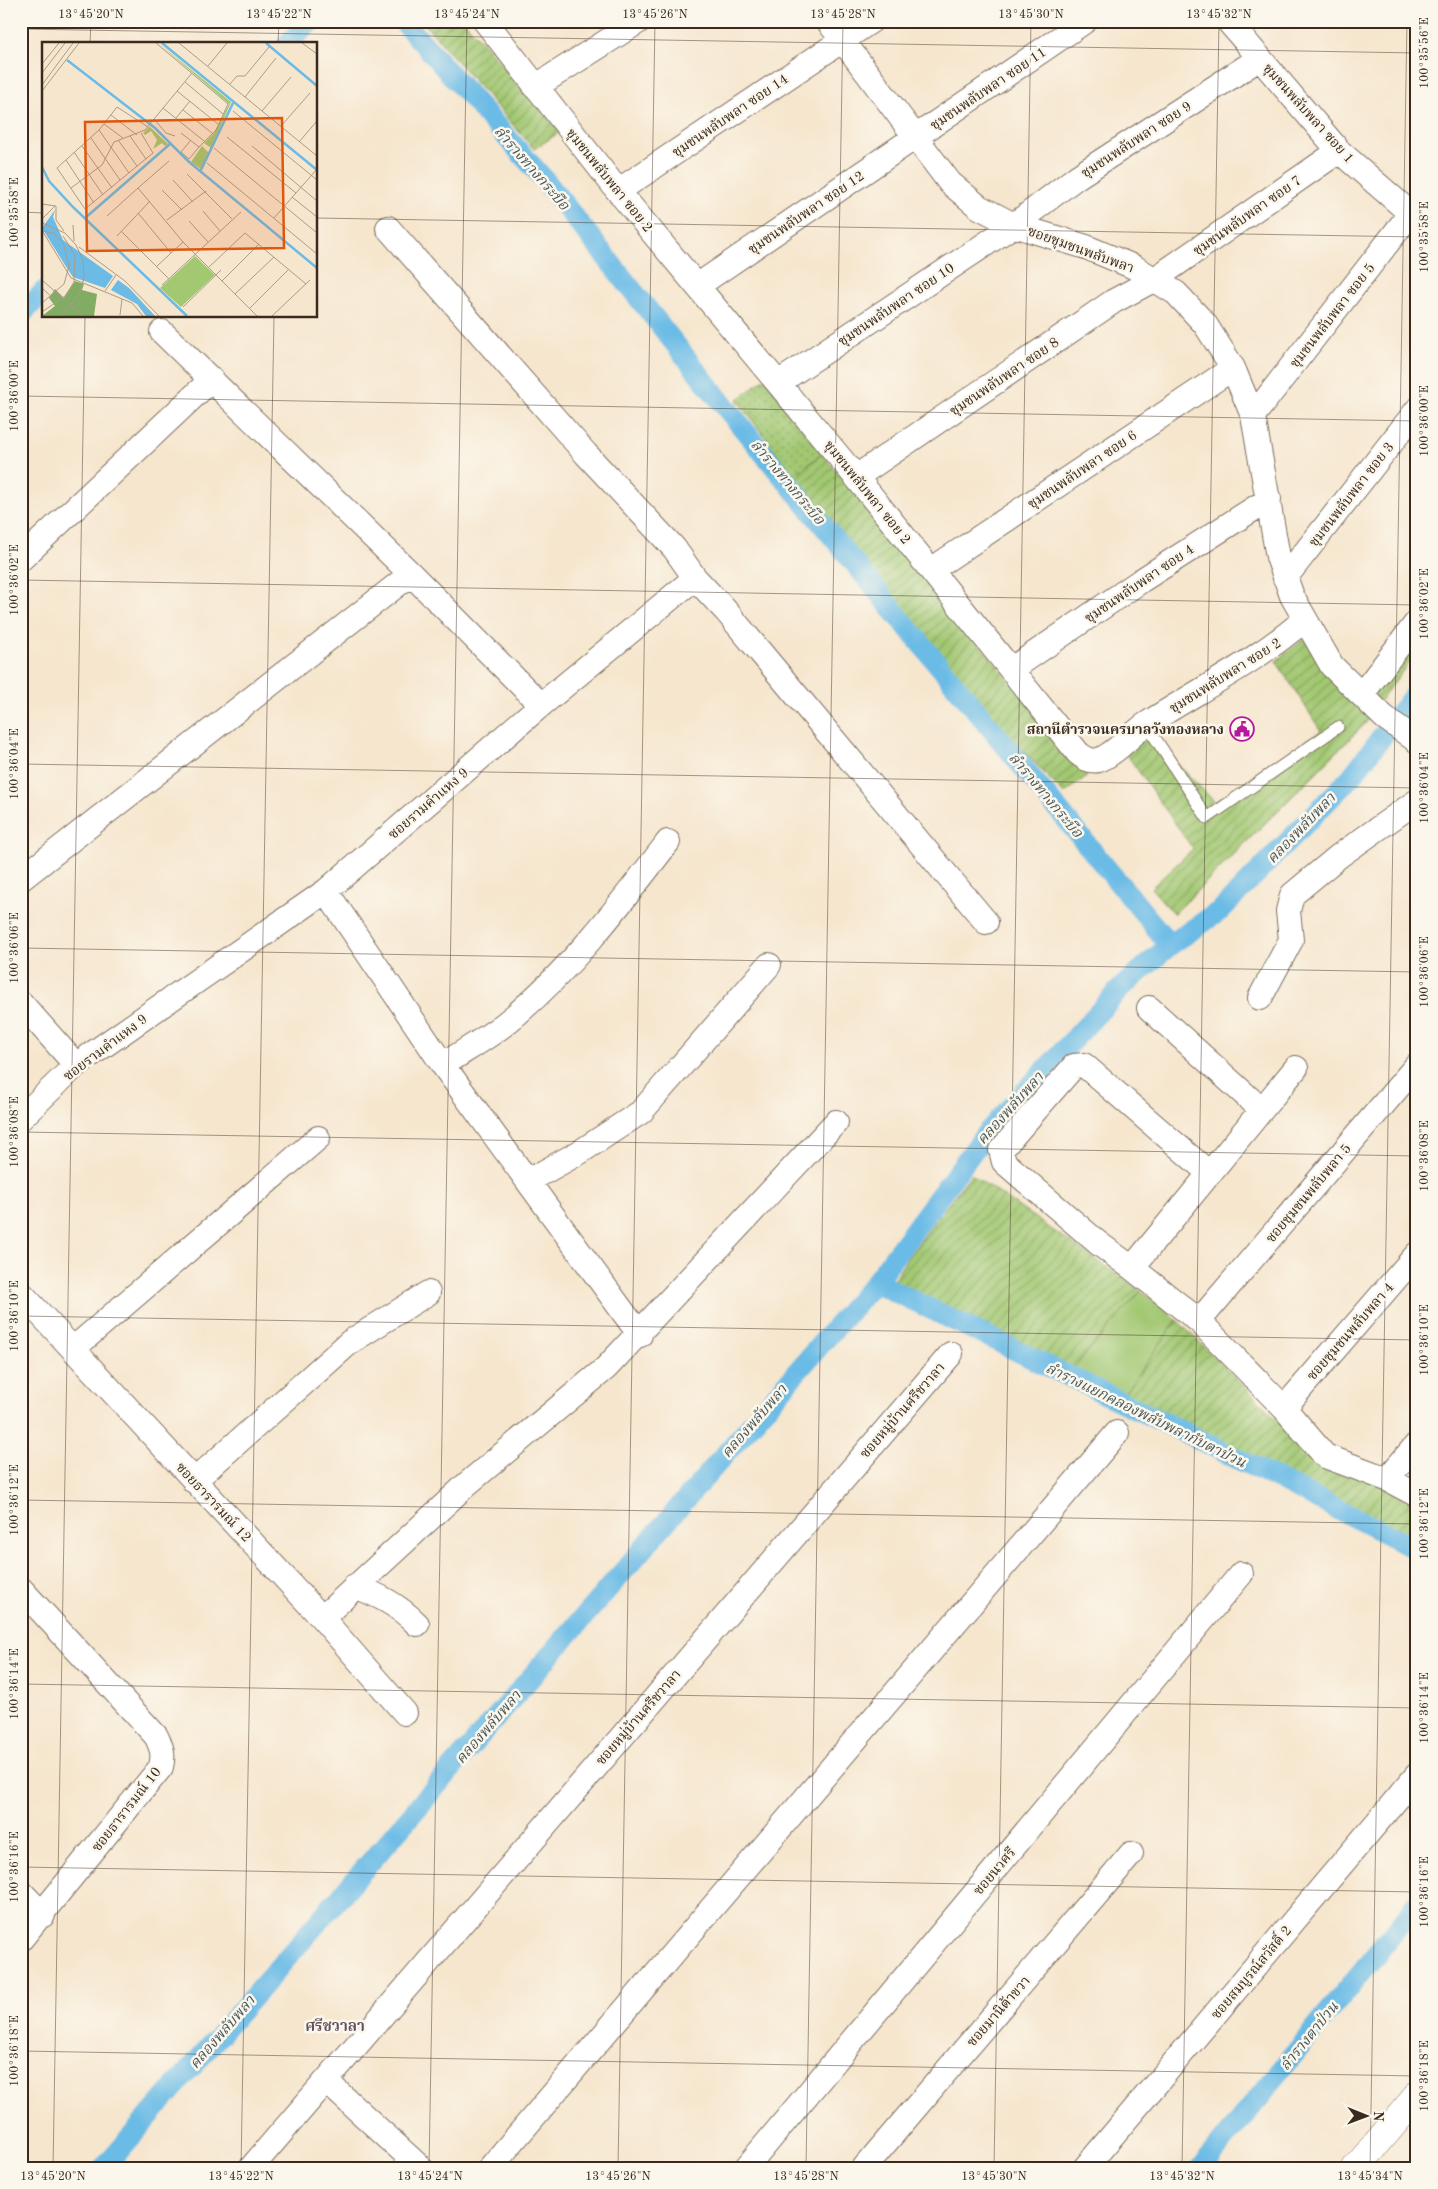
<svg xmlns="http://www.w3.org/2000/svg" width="1438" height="2189" font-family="'Old Standard TT','Noto Serif Thai',serif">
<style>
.park{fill:url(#park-dots);stroke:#6e7948}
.garden{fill:url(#garden-furrows);stroke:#6e7948}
.pitch{fill:#a2c872;stroke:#6e7948}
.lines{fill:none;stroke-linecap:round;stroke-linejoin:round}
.canal{stroke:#6bbbe6;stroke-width:21}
.lane-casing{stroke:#7c6c5c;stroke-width:13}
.street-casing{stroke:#7c6c5c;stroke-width:26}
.secondary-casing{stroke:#7c6c5c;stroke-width:29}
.lane{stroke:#fff;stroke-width:11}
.street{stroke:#fff;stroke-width:24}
.secondary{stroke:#fff;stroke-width:28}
.ticks{fill:none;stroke:#3b2a1e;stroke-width:1;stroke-opacity:0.45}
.labels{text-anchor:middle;stroke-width:5;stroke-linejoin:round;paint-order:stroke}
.street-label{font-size:14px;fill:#3b2a1e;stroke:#fbf7ec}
.poi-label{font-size:14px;font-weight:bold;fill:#3b2a1e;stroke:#fbf7ec;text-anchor:end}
.water-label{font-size:15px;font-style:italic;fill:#49565a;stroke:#fbf7ec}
.neighbourhood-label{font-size:15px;font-weight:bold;fill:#65525f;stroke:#fbf7ec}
.inset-river{fill:none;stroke:#6bbbe6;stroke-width:2.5}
.inset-road{fill:none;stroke:#ab9b88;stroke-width:1}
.view{fill:#df570d;fill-opacity:0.15;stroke:#df570d;stroke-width:2.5}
.inset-edge{fill:none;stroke:#3b2a1e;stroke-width:2.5}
.neatline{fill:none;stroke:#3b2a1e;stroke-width:2}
.ticks-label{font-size:12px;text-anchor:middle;fill:#3b2a1e}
</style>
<defs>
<pattern id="park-dots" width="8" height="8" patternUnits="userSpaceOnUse" patternTransform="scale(1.25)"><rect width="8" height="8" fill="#a2c872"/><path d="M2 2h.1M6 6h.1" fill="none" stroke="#85a35d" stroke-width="1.8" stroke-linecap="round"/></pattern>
<pattern id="garden-furrows" width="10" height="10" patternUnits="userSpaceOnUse" patternTransform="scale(1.25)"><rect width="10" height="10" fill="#a2c872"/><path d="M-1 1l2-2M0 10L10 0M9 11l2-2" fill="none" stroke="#85a35d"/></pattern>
</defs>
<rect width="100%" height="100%" fill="#fbf7ec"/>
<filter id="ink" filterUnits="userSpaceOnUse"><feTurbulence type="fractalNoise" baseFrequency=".02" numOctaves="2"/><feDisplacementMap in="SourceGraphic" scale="10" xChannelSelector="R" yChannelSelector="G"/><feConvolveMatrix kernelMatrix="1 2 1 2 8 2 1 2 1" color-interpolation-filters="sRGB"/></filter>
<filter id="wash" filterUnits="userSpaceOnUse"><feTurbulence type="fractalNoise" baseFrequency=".0096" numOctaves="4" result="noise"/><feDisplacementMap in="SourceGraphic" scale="20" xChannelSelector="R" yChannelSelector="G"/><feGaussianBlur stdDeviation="1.12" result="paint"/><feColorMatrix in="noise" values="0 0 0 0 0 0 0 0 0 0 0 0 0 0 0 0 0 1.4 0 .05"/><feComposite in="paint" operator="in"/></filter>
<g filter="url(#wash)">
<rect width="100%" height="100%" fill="#f6e6ce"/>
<!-- park -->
<path class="park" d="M 765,378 L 822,454 L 794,475 L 737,400 Z"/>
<!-- garden -->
<path class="garden" d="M 422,21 L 464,21 L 560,132 L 534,149 Z
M 822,454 L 1088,775 L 1064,794 L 966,690 L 794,475 Z
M 1417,626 L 1417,652 L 1380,701 L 1369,692 Z
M 1304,639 L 1373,712 L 1365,724 L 1174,914 L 1151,888 L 1193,849 L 1125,752 L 1146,732 L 1215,802 L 1321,731 L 1276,661 Z
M 971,1174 L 1141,1291 L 1071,1371 L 892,1283 L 907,1258 Z
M 1177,1320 L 1292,1434 L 1417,1507 L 1417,1538 L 1124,1394 Z"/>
<!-- pitch -->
<path class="pitch" d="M 1141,1291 L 1177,1320 L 1124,1394 L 1071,1371 Z"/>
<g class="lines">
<!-- canal -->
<path class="canal" d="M 403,21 L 544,179 L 722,403 L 1170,945
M 287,44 L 311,21
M 21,315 L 44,291
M 875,1282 L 1196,1438 L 1417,1549
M 104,2168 L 875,1282 L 985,1135 L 1122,987 L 1170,945 L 1221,910 L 1351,777 L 1417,691
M 1201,2168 L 1417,1904"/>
</g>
</g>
<g filter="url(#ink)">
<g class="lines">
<!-- lane casing -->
<g class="lane-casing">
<path id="lane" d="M 1146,724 L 1207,818 L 1338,727"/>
</g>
<!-- street casing -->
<g class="street-casing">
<path id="street" d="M 485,21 L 618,191 L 856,477 L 1078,753 C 1084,758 1090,762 1099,760 C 1117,753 1132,733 1148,723 C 1201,689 1257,661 1304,620
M 828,21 L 950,183 L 979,207 L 1014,225 L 1086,247 L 1134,267 L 1176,293 L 1205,324 L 1233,368 L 1253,416 L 1278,557 L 1292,596 L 1332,666 L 1384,717 L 1417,741
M 1228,21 L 1339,151 L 1417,219
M 535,87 L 639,21
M 618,191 L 871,21
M 697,286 L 1085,21
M 162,332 L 411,574 L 541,705
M 778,383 L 1014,225 L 1077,177 L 1260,58
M 1253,416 L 1410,214
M 856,477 L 1114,301 L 1155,279 L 1339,151
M 21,559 L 212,379
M 931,570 L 1233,368
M 695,578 L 726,611 L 986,922
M 1285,578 L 1417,410
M 1012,669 L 1142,580 L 1269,499
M 1362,694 L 1417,622
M 21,879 L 411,574
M 326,891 L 443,1065 L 640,1335
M 1260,998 L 1291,940 L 1288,911 L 1292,895 L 1339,856 L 1417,801
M 21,1003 L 76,1065
M 1149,1008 L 1261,1109
M 443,1065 C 464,1051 487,1038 506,1023 C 569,972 619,906 668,842
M 1296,1068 L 1132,1268 L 1199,1321 L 1284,1408 L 1325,1456 L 1387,1479 L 1417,1495
M 21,1118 L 76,1065 L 326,891 L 541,705 L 695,578 L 674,548 L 586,454 L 388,228
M 528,1181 L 580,1152 L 641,1112 L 769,965
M 1132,1268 L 1098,1243 L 1004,1162 L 1001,1150 L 1074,1066 L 1084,1065 L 1209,1173
M 21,1293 L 322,1618 L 405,1713
M 1199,1321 L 1417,1065
M 73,1349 L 318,1138
M 1284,1408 L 1417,1254
M 1387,1479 L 1417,1444
M 194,1481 L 350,1342 L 428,1293
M 355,1586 C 380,1596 398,1605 417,1624
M 21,1589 L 156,1736 C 162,1748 164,1754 161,1767 L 21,1939
M 322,1618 L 467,1484 L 606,1368 L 836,1122
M 21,1892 L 43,1915
M 326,2081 L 421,2168
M 251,2168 L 951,1354
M 490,2168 L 1117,1433
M 746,2168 L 1241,1574
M 864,2168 L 1131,1854
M 1085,2168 L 1417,1775"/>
</g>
<!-- secondary casing -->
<g class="secondary-casing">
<path id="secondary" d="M 1356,2168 L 1417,2096"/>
</g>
<!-- lane -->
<use href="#lane" class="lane"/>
<!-- street -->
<use href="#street" class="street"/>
<!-- secondary -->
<use href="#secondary" class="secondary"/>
</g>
</g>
<!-- ticks -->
<path class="ticks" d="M 21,29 L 1417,53M 90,44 L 91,21M 278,44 L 279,21M 21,212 L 44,213M 316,218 L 1417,237M 21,396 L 1417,421M 21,580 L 1417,605M 21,764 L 1417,788M 21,948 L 1417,972M 21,1132 L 1417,1156M 21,1316 L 1417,1340M 21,1500 L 1417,1524M 21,1684 L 1417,1708M 21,1867 L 1417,1892M 21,2051 L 1417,2076M 53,2168 L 85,316M 241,2168 L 274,316M 429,2168 L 467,21M 618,2168 L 655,21M 806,2168 L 843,21M 994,2168 L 1031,21M 1182,2168 L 1219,21M 1370,2168 L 1407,21"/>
<!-- icons -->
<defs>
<g id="civic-ring" transform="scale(1.25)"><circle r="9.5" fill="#fbf7ec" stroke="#b5179e" stroke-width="1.5"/><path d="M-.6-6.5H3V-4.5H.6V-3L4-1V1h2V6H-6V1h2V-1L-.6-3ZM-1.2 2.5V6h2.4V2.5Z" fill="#b5179e"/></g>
</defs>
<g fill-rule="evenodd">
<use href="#civic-ring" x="1242" y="729"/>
</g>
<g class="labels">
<!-- street labels -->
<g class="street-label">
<text transform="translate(988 88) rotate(-34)" y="5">ชุมชนพลับพลา ซอย 11</text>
<text transform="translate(1309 113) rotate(48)" y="5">ชุมชนพลับพลา ซอย 1</text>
<text transform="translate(730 115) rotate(-34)" y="5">ชุมชนพลับพลา ซอย 14</text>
<text transform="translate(1136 139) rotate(-33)" y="5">ชุมชนพลับพลา ซอย 9</text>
<text transform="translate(610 180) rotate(51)" y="5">ชุมชนพลับพลา ซอย 2</text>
<text transform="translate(806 212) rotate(-34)" y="5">ชุมชนพลับพลา ซอย 12</text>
<text transform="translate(1247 215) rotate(-35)" y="5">ชุมชนพลับพลา ซอย 7</text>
<text transform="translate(1081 249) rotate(20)" y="5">ซอยชุมชนพลับพลา</text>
<text transform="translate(896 304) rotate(-34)" y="5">ชุมชนพลับพลา ซอย 10</text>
<text transform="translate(1332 315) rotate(-52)" y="5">ชุมชนพลับพลา ซอย 5</text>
<text transform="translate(1004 376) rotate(-34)" y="5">ชุมชนพลับพลา ซอย 8</text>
<text transform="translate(1082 469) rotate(-34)" y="5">ชุมชนพลับพลา ซอย 6</text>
<text transform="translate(868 492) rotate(51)" y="5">ชุมชนพลับพลา ซอย 2</text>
<text transform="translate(1351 494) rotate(-52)" y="5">ชุมชนพลับพลา ซอย 3</text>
<text transform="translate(1139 583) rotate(-34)" y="5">ชุมชนพลับพลา ซอย 4</text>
<text transform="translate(1225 675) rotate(-32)" y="5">ชุมชนพลับพลา ซอย 2</text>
<text transform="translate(428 803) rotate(-41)" y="5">ซอยรามคำแหง 9</text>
<text transform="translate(105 1047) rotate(-37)" y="5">ซอยรามคำแหง 9</text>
<text transform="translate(1308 1193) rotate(-50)" y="5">ซอยชุมชนพลับพลา 5</text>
<text transform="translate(1350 1331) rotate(-49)" y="5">ซอยชุมชนพลับพลา 4</text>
<text transform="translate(902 1410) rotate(-49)" y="5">ซอยหมู่บ้านศรีชวาลา</text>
<text transform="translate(214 1502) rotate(47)" y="5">ซอยธารารมณ์ 12</text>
<text transform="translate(638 1717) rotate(-49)" y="5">ซอยหมู่บ้านศรีชวาลา</text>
<text transform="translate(126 1809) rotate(-52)" y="5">ซอยธารารมณ์ 10</text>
<text transform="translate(994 1871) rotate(-50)" y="5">ซอยนวศรี</text>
<text transform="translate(1251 1972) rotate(-50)" y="5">ซอยสมบูรณ์สวัสดิ์ 2</text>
<text transform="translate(998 2011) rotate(-49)" y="5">ซอยมานิต้าขวา</text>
</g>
<!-- poi labels -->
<g class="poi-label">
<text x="1224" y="734">สถานีตำรวจนครบาลวังทองหลาง</text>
</g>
<!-- water labels -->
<g class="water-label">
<text transform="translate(532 168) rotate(49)" y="5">ลำรางทางกระบือ</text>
<text transform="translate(788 482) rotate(50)" y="5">ลำรางทางกระบือ</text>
<text transform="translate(1046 795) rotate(50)" y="5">ลำรางทางกระบือ</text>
<text transform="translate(1301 828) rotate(-46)" y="5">คลองพลับพลา</text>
<text transform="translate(1010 1108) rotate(-48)" y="5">คลองพลับพลา</text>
<text transform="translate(1146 1415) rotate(26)" y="5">ลำรางแยกคลองพลับพลากับตาป่วน</text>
<text transform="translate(754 1421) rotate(-49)" y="5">คลองพลับพลา</text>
<text transform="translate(488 1727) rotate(-49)" y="5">คลองพลับพลา</text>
<text transform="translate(222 2032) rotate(-49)" y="5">คลองพลับพลา</text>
<text transform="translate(1309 2036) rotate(-51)" y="5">ลำรางตาป่วน</text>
</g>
<!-- neighbourhood labels -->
<g class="neighbourhood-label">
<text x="335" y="2031">ศรีชวาลา</text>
</g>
</g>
<!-- overview -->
<g transform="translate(42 42)">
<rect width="275" height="275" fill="#f6e6ce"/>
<path d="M 153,214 L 173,233 L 139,265 L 118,246 Z" fill="#a2c872"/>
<path d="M 33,239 L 42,242 L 40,248 L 55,252 L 52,274 L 0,274 L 13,264 L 7,256 L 13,247 L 22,256 Z" fill="#81ac64"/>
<path d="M 116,1 L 189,60 L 169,106 L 162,101 L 172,91 L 187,62 ZM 107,85 L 108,85 L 126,102 L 123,104 L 120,101 L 111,107 L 115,98 L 109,89 L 103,93 L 101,91 ZM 160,104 L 167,111 L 159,127 L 149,120 Z" fill="#a2c872"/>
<path d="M 13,168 L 11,175 L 21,198 L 71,234 L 63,246 L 31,235 L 23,223 L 0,186 ZM 76,238 L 87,246 L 113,274 L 104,274 L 95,262 L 69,248 Z" fill="#6bbbe6"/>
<path class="inset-river" d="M 120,1 L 275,128M 224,1 L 275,44M 25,18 L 113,86 L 146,119 L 275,226M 0,125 L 7,139 L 31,165 L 145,274M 159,128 L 191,61M 42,177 L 128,102"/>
<path class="inset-road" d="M 114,1 L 186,62 L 174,88 L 157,105 L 139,91M 137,1 L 275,114M 260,1 L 275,12M 0,22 L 17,1M 166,24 L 185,1M 0,31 L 23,1M 143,40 L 181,72M 188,42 L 195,34 L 203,34 L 227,5M 0,43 L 31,1M 0,49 L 37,1M 135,49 L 176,82M 203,55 L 234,16M 121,66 L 162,99M 141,68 L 170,91M 191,69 L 275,138M 220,69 L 249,35M 69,73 L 95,93M 134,76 L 148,59M 112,77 L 124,91 L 133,94M 62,82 L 81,96M 239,84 L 268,51M 57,88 L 87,131M 99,91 L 111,111 L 43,167 L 15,126 L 57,88 L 75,65 L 106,85M 88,94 L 104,117M 185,95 L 254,151M 49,96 L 78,138M 76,98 L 95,124M 149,98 L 139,110 L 147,117 L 157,105M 257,100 L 275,79M 40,104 L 70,146M 210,104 L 275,159M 172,106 L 275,191M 32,110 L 61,153M 24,118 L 52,161M 165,121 L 275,212M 145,132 L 190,177M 131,138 L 151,160M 29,146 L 60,123 L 72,100 L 103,88 L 150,31M 96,146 L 127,119M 120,148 L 140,168M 250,155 L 275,175M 0,162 L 14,164 L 14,178 L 22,189M 161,169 L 178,189M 96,171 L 129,211M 65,174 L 96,146 L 141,200 L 215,274M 232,176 L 275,127M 0,177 L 13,164M 125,178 L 164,149M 147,179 L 166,200M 0,181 L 23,191 L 34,203 L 41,218 L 42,236 L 37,253 L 18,274M 31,183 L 32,199M 0,189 L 11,191 L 21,200 L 27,224 L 22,242 L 0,261M 79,189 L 127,237M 1,190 L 29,236 L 90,261 L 101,274M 75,194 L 108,159M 37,205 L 83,239 L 117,274M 114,225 L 141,200M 166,226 L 203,191 L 264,242M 0,238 L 41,274M 180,239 L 217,202M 120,243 L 199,170M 0,246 L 12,257M 63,249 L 74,233M 193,252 L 232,215M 141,265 L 179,228M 207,267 L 247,227M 0,270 L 23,254 L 32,240 L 33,213 L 21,194M 78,273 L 80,257M 2,274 L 21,274M 230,274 L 268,238"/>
<path class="view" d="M 240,76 L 242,206 L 45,209 L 43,80 Z"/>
<rect width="275" height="275" class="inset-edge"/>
</g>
<!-- margin -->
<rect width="1438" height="2189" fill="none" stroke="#fbf7ec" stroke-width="55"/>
<!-- north arrow -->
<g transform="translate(1366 2116) rotate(91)" stroke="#fbf7ec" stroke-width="4" paint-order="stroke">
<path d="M0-4L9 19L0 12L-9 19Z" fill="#3b2a1e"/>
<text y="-8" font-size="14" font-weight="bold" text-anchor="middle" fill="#3b2a1e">N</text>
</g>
<rect x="28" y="28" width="1382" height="2134" class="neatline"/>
<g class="ticks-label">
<text x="91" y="18">13°45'20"N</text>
<text x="279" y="18">13°45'22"N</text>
<text x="467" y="18">13°45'24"N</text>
<text x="655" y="18">13°45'26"N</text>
<text x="843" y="18">13°45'28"N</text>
<text x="1031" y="18">13°45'30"N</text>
<text x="1219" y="18">13°45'32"N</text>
<text transform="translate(1424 53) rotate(-90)" y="4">100°35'56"E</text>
<text transform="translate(14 213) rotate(-90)" y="4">100°35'58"E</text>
<text transform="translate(1424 237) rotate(-90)" y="4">100°35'58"E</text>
<text transform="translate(14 396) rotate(-90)" y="4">100°36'00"E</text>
<text transform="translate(1424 421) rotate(-90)" y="4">100°36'00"E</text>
<text transform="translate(14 580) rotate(-90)" y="4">100°36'02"E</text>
<text transform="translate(1424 604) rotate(-90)" y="4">100°36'02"E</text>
<text transform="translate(14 764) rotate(-90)" y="4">100°36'04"E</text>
<text transform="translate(1424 788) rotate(-90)" y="4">100°36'04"E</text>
<text transform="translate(14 948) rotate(-90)" y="4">100°36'06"E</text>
<text transform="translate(1424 972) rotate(-90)" y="4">100°36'06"E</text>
<text transform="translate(14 1132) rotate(-90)" y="4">100°36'08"E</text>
<text transform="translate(1424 1156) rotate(-90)" y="4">100°36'08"E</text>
<text transform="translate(14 1316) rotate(-90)" y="4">100°36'10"E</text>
<text transform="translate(1424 1340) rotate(-90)" y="4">100°36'10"E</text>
<text transform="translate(14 1500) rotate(-90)" y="4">100°36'12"E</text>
<text transform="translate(1424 1524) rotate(-90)" y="4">100°36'12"E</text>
<text transform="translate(14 1684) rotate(-90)" y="4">100°36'14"E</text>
<text transform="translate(1424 1708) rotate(-90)" y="4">100°36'14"E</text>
<text transform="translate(14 1867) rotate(-90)" y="4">100°36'16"E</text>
<text transform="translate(1424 1892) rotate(-90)" y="4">100°36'16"E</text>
<text transform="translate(14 2051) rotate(-90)" y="4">100°36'18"E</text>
<text transform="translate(1424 2076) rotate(-90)" y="4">100°36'18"E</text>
<text x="53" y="2180">13°45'20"N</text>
<text x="241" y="2180">13°45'22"N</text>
<text x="430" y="2180">13°45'24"N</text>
<text x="618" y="2180">13°45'26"N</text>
<text x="806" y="2180">13°45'28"N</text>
<text x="994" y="2180">13°45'30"N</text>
<text x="1182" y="2180">13°45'32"N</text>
<text x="1370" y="2180">13°45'34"N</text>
</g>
</svg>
